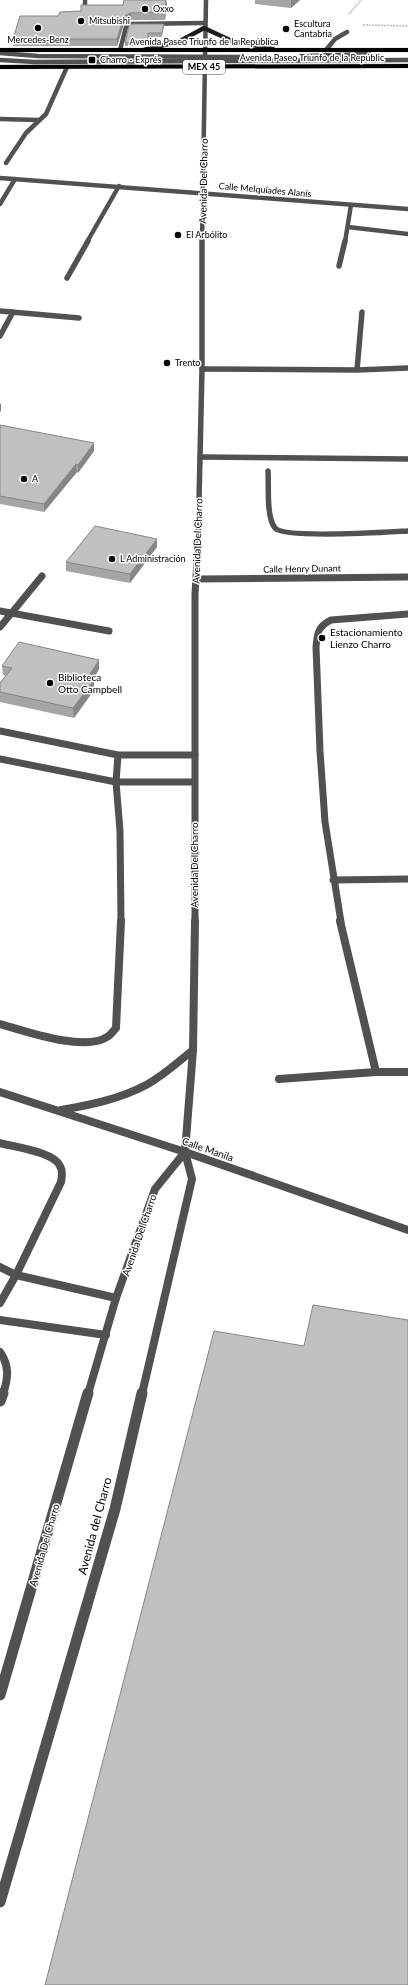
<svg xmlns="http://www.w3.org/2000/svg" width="408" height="1985" font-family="Lato,sans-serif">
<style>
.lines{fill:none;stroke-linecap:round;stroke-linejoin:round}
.primary-casing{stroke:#dbdbdb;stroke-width:1}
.path{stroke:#737373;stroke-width:1.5;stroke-dasharray:0.5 1;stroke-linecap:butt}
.service-far4{stroke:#515151;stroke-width:4.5}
.service-far3{stroke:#515151;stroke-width:5.5}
.service-far2{stroke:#515151;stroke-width:7}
.service-far1{stroke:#515151;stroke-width:8}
.service{stroke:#515151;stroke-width:11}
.minor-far2{stroke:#515151;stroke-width:4.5}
.minor-far1{stroke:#515151;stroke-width:5.5}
.minor{stroke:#515151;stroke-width:8}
.tertiary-far4{stroke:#515151;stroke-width:4.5}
.tertiary-far3{stroke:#515151;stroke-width:5.5}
.tertiary-far2{stroke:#515151;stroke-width:7}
.tertiary-far1{stroke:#515151;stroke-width:8}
.tertiary{stroke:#515151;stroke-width:11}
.secondary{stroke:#1e1e1e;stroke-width:4.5}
.primary{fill:#000;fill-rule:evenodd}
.wall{fill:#a5a5a5}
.shaded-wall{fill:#868686}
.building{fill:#c0c0c0;stroke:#868686}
.poi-dot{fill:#000;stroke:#fff;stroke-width:1.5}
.labels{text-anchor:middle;stroke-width:3;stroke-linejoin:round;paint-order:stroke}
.far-poi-label{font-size:9px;fill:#000;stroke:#fff;text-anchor:start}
.far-street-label{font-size:9px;fill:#000;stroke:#fff}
.shield{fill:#fff;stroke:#4c4c4c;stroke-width:1}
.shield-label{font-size:9px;font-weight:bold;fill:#000}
.street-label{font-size:10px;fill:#000;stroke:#fff}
.poi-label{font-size:10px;fill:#000;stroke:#fff;text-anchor:start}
.near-street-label{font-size:12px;fill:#000;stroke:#fff}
</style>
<rect width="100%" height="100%" fill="#fff"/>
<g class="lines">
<!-- primary casing -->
<g class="primary-casing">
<path id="primary" d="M 0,48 L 408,48 L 408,52 L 0,52 Z
M 408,64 L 408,68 L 0,69 L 0,65 Z"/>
</g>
<!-- path -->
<path class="path" d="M 349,14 L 361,0
M 363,25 L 408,26"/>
<!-- service-far4 -->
<path class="service-far4" d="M 85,0 L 85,6
M 120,50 L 126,27 L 131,24 L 204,23
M 326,50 L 335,39 L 347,32
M 0,53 L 38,56 L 249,57
M 305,56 L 369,54
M 0,60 L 35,62 L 408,60
M 0,119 L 38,120
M 6,163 L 26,133 L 46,114 L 67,67
M 348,227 L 408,234
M 87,242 L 119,186
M 345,242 L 351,205"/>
<!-- service-far3 -->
<path class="service-far3" d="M 339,266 L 345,241
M 67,278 L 88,241
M 268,471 C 269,486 266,517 275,528 C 284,539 389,532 408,531"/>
<!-- service-far2 -->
<path class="service-far2" d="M 0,611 L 109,631
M 0,627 L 42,576
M 0,731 L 118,755 L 195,755
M 118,755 L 116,782 L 120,831 L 121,922
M 0,759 L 116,782 L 194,782
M 333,880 L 408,879
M 341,922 L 325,822 L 320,751 L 316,647 C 317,634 318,626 331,620 L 408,614"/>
<!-- service-far1 -->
<path class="service-far1" d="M 340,921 L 376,1072 L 408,1072
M 0,1024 C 25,1031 84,1052 107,1037 C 111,1035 113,1031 116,1028 L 121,921
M 279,1079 L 376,1072
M 0,1143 C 15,1147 54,1152 60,1166 C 63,1171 62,1177 61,1182 L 16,1275 L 0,1303
M 0,1267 L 16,1275 L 116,1298
M 0,1320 L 106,1335
M 0,1352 C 10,1366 8,1379 3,1394"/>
<!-- service -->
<path class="service" d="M 0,1401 L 3,1393"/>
<!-- minor-far2 -->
<path class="minor-far2" d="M 0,178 L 408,209
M 0,204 L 15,179"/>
<!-- minor-far1 -->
<path class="minor-far1" d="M 0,311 L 79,318
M 0,336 L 13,312
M 202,369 L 357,370 L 408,368
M 357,370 L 362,312
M 200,457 L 408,459"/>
<!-- minor -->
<path class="minor" d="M 185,1152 L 408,1230"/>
<!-- tertiary-far4 -->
<path class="tertiary-far4" d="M 202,242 L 206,0"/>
<!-- tertiary-far3 -->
<path class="tertiary-far3" d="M 198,544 L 202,369 L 202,241"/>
<!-- tertiary-far2 -->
<path class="tertiary-far2" d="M 197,579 L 408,577
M 195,922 L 195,594 L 198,543"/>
<!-- tertiary-far1 -->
<path class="tertiary-far1" d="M 0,1092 L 185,1152
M 61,1110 C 90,1105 120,1099 146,1085 C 163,1076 178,1062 193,1050
M 88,1394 L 116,1298 L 155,1189 L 185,1152 L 193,1050 L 195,921
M 142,1394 L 192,1179 L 185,1152"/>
<!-- tertiary -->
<path class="tertiary" d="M 0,1695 L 88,1393
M 0,1902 L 115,1509 L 142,1393"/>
<!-- secondary -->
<path class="secondary" d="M 144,50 L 180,41 L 204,28 L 232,41 L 273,49"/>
<!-- primary -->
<use href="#primary" class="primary"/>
</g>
<!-- wall -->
<path class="wall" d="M 124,0 L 166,0 L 165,20 L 131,20 L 124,24 L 117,46 L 13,46 L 13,39 L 58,16 L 81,11 L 123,5 Z
M 255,0 L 300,0 L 291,8 L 255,4 Z
M 164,24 L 162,37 L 148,37 L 148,45 L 125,46 L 125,43 Z
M 0,425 L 94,451 L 78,473 L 77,472 L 44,512 L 0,504 Z
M 157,547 L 130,583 L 66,571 L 66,562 Z
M 2,666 L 99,669 L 93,680 L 94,680 L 94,690 L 74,718 L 0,702 L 0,683 L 6,676 L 3,675 Z"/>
<!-- shaded-wall -->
<path class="shaded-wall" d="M 166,0 L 167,4 L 165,20 L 164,12 Z
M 291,0 L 300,0 L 291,8 Z
M 131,13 L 131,20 L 124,24 L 117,46 L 117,39 L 124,16 Z
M 1,403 L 1,411 L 0,412 L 0,404 Z
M 94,443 L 94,451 L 78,473 L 78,465 Z
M 76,464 L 77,472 L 44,512 L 44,504 Z
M 157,539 L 157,547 L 130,583 L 130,574 Z
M 99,660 L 99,669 L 88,688 L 87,679 Z
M 94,680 L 94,690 L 74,718 L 73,708 Z"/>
<!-- building -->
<path class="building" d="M 124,0 L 166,0 L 164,12 L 131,13 L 124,16 L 117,39 L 13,39 L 20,16 L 58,16 L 60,12 L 81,11 L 81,5 L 123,5 Z
M 132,24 L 164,24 L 162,33 L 148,33 L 148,41 L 125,43 L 129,26 Z
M 0,425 L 94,443 L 78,465 L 76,464 L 44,504 L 0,496 Z
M 95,526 L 157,539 L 130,574 L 66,562 Z
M 19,642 L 99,660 L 87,679 L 94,680 L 73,708 L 0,692 L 0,683 L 12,668 L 2,666 Z
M 313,1305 L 408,1320 L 408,1985 L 45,1985 L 214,1331 L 304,1346 Z"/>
<!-- markers -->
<g class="poi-dot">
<circle cx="145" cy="9" r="4"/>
<circle cx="81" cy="21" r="4"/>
<circle cx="38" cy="28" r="4"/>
<circle cx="286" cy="29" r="4"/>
<rect x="88" y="56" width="8" height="8" rx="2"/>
<circle cx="178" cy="235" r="4"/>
<circle cx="167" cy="363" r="4"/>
<circle cx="24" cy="479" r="4"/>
<circle cx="112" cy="559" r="4"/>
<circle cx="322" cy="638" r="4"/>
<circle cx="50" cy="683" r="4"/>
</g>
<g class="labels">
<!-- far-poi labels -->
<g class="far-poi-label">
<text x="153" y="12">Oxxo</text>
<text x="89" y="24">Mitsubishi</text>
<text x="294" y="27">Escultura<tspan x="294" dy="10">Cantabria</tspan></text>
<text x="38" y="43" text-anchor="middle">Mercedes-Benz</text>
<text x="100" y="63">Charro - Exprés</text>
<text x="186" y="238">El Arbólito</text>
<text x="175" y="366">Trento</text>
<text x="32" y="482">A</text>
<text x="120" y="562">L Administración</text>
</g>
<!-- far-street labels -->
<g class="far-street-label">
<text x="204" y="45">Avenida Paseo Triunfo de la República</text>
<text x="312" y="61">Avenida Paseo Triunfo de la Repúblic</text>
<text transform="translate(265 190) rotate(5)" y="3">Calle Melquíades Alanís</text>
<text transform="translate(302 569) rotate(-1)" y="3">Calle Henry Dunant</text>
</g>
<!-- shield labels -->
<rect class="shield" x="183" y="60" width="42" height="14" rx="3"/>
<g class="shield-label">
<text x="204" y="70">MEX 45</text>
</g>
<!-- street labels -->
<g class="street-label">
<text transform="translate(203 181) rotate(-89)" y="4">Avenida Del Charro</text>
<text transform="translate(197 541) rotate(-88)" y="4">Avenida Del Charro</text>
<text transform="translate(194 865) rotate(-90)" y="4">Avenida Del Charro</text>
<text transform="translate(208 1149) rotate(19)" y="4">Calle Manila</text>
<text transform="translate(139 1235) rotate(-71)" y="4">Avenida Del Charro</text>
<text transform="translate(44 1545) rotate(-74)" y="4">Avenida Del Charro</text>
</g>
<!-- poi labels -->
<g class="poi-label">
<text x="330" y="636">Estacionamiento<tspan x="330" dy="12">Lienzo Charro</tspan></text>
<text x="58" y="681">Biblioteca<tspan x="58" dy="12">Otto Campbell</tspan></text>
</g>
<!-- near-street labels -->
<g class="near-street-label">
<text transform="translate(95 1526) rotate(-75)" y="4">Avenida del Charro</text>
</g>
</g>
</svg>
